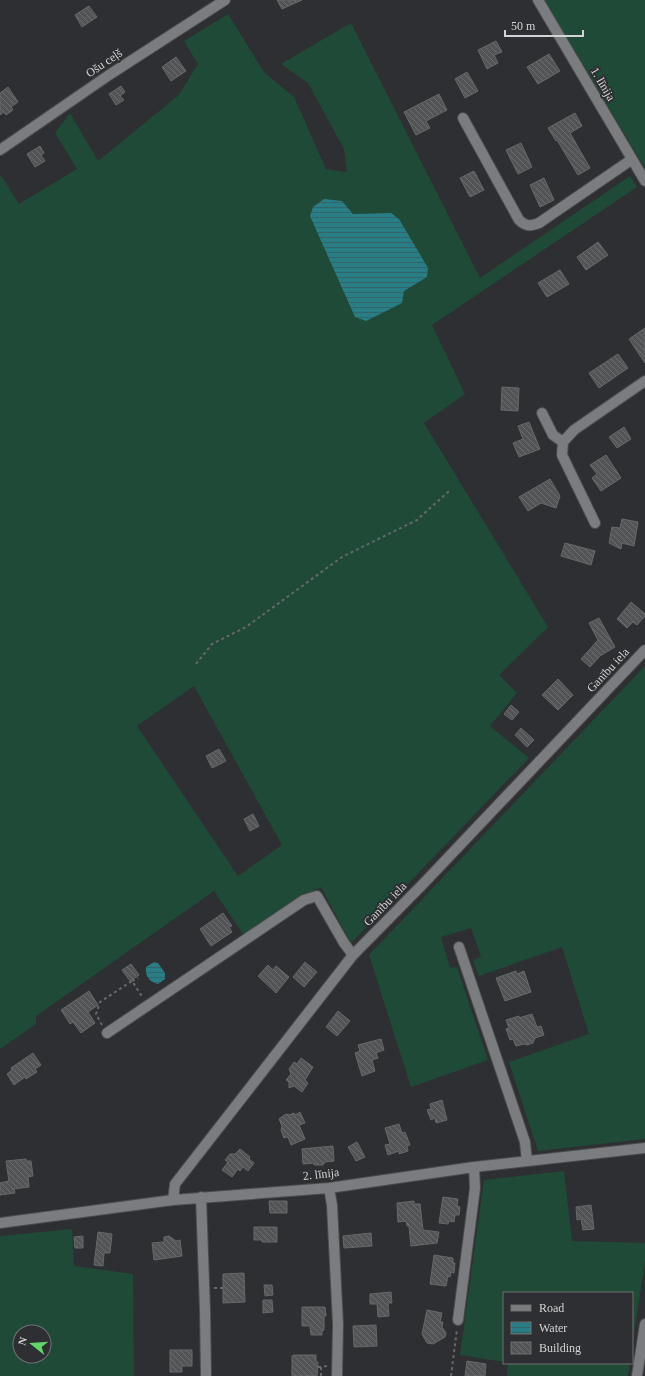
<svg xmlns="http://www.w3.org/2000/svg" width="645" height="1376" font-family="Georgia,serif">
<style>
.grass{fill:#1f4a37;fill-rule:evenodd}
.water{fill:url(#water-rules)}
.building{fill:url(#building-back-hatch);stroke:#66686a}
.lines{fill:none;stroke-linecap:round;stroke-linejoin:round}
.minor-casing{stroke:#4b4c4d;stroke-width:12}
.path{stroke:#67686a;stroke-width:2;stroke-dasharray:3 3;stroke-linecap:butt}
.minor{stroke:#7b7c7f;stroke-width:10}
.labels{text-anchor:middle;stroke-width:4;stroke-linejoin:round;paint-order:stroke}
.street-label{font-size:12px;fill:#d2d3d4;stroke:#2e2f32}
</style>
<defs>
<pattern id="water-rules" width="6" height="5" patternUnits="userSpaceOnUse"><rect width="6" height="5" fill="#297e85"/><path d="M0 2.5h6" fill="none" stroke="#326569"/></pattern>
<pattern id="building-back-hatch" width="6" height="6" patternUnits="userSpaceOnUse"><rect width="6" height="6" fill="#525456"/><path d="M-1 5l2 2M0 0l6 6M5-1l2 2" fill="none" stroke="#6a6c6d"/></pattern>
</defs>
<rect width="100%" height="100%" fill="#2e2f32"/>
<!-- grass -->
<path class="grass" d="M 544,0 L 645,0 L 645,168 Z
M 228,14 L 264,72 L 294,97 L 326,169 L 347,172 L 344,149 L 308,83 L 281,64 L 351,23 L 480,278 L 630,176 L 637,187 L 432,325 L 465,394 L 424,423 L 548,627 L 499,675 L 517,693 L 490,726 L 529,758 L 351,943 L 321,887 L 307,894 L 243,934 L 214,891 L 36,1016 L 36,1024 L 0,1049 L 0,174 L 19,204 L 77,169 L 55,133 L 70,113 L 98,161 L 179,95 L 198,64 L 184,41 ZM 341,201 L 353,214 L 391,213 L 427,277 L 404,291 ZM 194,686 L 282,845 L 238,876 L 137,726 Z
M 645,666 L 645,1139 L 538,1151 L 509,1062 L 589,1034 L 562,947 L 479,976 L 473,961 L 481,956 L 471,928 L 441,937 L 450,968 L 457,967 L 488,1060 L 411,1087 L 369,955 Z
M 564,1171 L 572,1241 L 645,1243 L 645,1261 L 632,1347 L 632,1293 L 504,1293 L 504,1362 L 460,1355 L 484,1180 Z
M 72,1229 L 74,1266 L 133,1274 L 134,1376 L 0,1376 L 0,1236 ZM 20,1332 L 44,1332 L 44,1356 L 20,1356 Z
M 508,1363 L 630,1363 L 628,1376 L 507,1376 Z"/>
<!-- water -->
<path class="water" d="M 324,199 L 342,201 L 353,214 L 391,213 L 399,219 L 428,268 L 427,277 L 404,291 L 402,303 L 366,321 L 355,317 L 310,216 L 313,207 Z
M 154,962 L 158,963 L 165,973 L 165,979 L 158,984 C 149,982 145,976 146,967 Z"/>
<!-- building -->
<path class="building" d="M 277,0 L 302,0 L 282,9 Z
M 89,6 L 97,17 L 82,27 L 75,15 Z
M 496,41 L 502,52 L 494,55 L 498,63 L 487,69 L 478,50 Z
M 549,54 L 560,71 L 538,84 L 527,67 Z
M 176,57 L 186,71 L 171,81 L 162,67 Z
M 467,72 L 478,91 L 465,98 L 455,79 Z
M 121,86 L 125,92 L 120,96 L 124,100 L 116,105 L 109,94 Z
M 8,87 L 18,102 L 11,107 L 13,110 L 6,115 L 4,112 L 0,115 L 0,93 Z
M 439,94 L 447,110 L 426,121 L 430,128 L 416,135 L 404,112 Z
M 575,113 L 582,126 L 570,133 L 590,168 L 578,175 L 557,140 L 556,141 L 548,128 Z
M 521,143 L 532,167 L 518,174 L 506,150 Z
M 40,146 L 44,153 L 41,155 L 45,161 L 35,167 L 27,154 Z
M 474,171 L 484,190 L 470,197 L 460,178 Z
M 544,178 L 554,200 L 540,207 L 530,185 Z
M 598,242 L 608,255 L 586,270 L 577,257 Z
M 560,270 L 569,284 L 547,297 L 538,283 Z
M 645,328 L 645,363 L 629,339 Z
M 618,354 L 628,368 L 599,388 L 589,373 Z
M 502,387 L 519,388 L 518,411 L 501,410 Z
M 529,422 L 540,449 L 519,457 L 513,443 L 523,439 L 518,426 Z
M 624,427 L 631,439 L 617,448 L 609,437 Z
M 606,455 L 621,478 L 601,491 L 592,478 L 597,474 L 590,465 Z
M 550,479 L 560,496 L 556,508 L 541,503 L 528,511 L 519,497 Z
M 622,519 L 638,522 L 634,546 L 622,543 L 621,549 L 609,543 L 612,527 L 620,528 Z
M 565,543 L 595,551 L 591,565 L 561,556 Z
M 631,602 L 645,614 L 645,616 L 637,625 L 633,622 L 627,628 L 617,619 Z
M 599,618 L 615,647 L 600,656 L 590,667 L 581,659 L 598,640 L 589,623 Z
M 558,679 L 573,695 L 558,710 L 542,695 Z
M 511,705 L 519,712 L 512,720 L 504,714 Z
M 521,728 L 534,740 L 527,747 L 515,735 Z
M 219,749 L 226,761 L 212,768 L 206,756 Z
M 253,814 L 259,826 L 250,831 L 244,819 Z
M 223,913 L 232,926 L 229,927 L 232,932 L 211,946 L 200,929 Z
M 305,962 L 317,972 L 304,987 L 293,977 Z
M 131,964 L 139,975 L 130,981 L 122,970 Z
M 268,965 L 273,970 L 276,966 L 289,977 L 276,993 L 258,976 Z
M 516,971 L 517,974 L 524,971 L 531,992 L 505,1001 L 496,978 Z
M 89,991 L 98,1005 L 88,1012 L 95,1023 L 81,1033 L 73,1022 L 70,1024 L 61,1010 Z
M 338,1011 L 350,1021 L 337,1036 L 326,1027 Z
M 532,1014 L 537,1027 L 541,1026 L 544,1035 L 535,1038 L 533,1043 L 527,1045 L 524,1044 L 516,1046 L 513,1039 L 510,1040 L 506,1029 L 509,1028 L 506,1020 L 519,1016 L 519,1018 Z
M 381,1039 L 384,1050 L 376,1053 L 378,1058 L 372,1060 L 375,1071 L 362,1076 L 355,1053 L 360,1051 L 358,1045 Z
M 33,1053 L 41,1065 L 35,1069 L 37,1072 L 26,1079 L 25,1077 L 14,1085 L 7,1074 L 12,1070 L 11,1068 Z
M 301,1058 L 313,1067 L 305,1080 L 308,1083 L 302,1092 L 294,1086 L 289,1088 L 289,1082 L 286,1080 L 291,1074 L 289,1069 L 294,1062 L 297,1064 Z
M 442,1100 L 447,1120 L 436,1123 L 435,1118 L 431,1120 L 427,1110 L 431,1109 L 430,1104 Z
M 300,1112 L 305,1123 L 299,1125 L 305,1139 L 291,1145 L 288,1137 L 284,1138 L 281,1130 L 282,1126 L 279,1119 L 286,1114 L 289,1115 L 294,1113 L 295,1115 Z
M 399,1124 L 402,1133 L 405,1132 L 410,1145 L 407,1146 L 408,1151 L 399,1154 L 399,1151 L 388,1155 L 385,1145 L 390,1144 L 385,1128 Z
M 357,1142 L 365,1157 L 356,1161 L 348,1147 Z
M 333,1146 L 334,1161 L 325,1162 L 323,1165 L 314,1165 L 314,1163 L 303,1164 L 302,1149 Z
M 240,1149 L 250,1157 L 249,1159 L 254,1163 L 248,1171 L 243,1167 L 240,1171 L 238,1169 L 232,1177 L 222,1170 L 228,1162 L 225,1160 L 230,1154 L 235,1154 Z
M 26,1159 L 26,1161 L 31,1161 L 33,1176 L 28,1177 L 29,1187 L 14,1189 L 15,1193 L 0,1195 L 0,1183 L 9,1181 L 6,1161 Z
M 443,1197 L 458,1199 L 457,1206 L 460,1207 L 459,1215 L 455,1215 L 454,1222 L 449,1221 L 448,1224 L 439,1223 Z
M 269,1201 L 287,1201 L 287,1213 L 270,1213 Z
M 414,1201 L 414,1204 L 420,1204 L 423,1230 L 439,1232 L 437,1243 L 411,1246 L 409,1226 L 407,1226 L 406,1221 L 398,1222 L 397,1203 Z
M 591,1205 L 594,1229 L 583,1230 L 581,1219 L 577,1220 L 576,1207 Z
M 254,1227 L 277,1227 L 277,1242 L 262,1242 L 262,1240 L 254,1240 Z
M 98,1232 L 112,1234 L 110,1253 L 104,1253 L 103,1266 L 94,1265 Z
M 371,1233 L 372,1246 L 344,1248 L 343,1236 Z
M 83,1236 L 83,1248 L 75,1248 L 74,1237 Z
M 169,1236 L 176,1241 L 180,1240 L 182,1256 L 154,1260 L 152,1243 L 164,1242 L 164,1237 Z
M 434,1255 L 453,1258 L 453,1263 L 455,1263 L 454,1273 L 451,1272 L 450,1277 L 448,1276 L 446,1286 L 430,1284 Z
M 244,1273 L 245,1302 L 223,1303 L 223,1274 Z
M 264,1285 L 272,1285 L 273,1295 L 265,1296 Z
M 391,1292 L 392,1303 L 388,1303 L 389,1316 L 378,1317 L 377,1304 L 370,1304 L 370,1294 Z
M 263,1300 L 272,1300 L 273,1312 L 263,1313 Z
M 302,1307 L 325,1307 L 326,1316 L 324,1316 L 324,1330 L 322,1331 L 322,1335 L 311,1335 L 310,1326 L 302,1326 Z
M 427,1310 L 442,1313 L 440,1322 L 443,1322 L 442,1327 L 446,1333 L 445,1337 L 433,1344 L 427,1343 L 422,1334 Z
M 376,1325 L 377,1346 L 354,1347 L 353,1326 Z
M 170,1350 L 192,1350 L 192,1366 L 182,1366 L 182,1372 L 170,1372 Z
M 294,1355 L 316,1355 L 316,1362 L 318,1362 L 317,1376 L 292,1376 L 292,1356 Z
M 467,1361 L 486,1364 L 485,1376 L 465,1376 Z"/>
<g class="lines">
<!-- minor casing -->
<g class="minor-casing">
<path id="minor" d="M 538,0 L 645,181
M 463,118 L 519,220 C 526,227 531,226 539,223 L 631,160
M 0,150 L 109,75 L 225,0
M 542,413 L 553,435 L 563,442
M 595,523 L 562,455 L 563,442 L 574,430 L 645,381
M 459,947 L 525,1142 L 527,1161
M 107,1033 L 304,900 L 317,896 L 344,943 L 353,955
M 329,1188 L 332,1205 L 338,1324 L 337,1376
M 201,1197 L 205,1310 L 206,1376
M 173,1200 L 175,1184 L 353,955 L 424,883 L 645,650
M 0,1223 L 173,1200 L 329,1188 L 474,1167 L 645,1148
M 458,1320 L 475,1188 L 474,1167
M 637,1376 L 645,1324"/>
</g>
<!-- path -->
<path class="path" d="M 196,664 L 212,644 L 246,627 L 342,557 L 417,520 L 449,491
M 132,981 L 138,978
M 102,1025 L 96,1014 L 100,1002 L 132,981 L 143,998
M 214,1288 L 223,1288
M 318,1367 L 328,1366
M 321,1376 L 321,1367
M 451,1376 L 457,1329"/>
<!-- minor -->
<use href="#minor" class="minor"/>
</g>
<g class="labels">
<!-- street labels -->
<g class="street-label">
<text transform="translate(104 63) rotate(-34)" y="4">Ošu ceļš</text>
<text transform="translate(603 84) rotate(60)" y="4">1. līnija</text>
<text transform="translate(608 670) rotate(-47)" y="4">Ganību iela</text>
<text transform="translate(385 904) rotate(-46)" y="4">Ganību iela</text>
<text transform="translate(321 1174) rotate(-6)" y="4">2. līnija</text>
</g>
</g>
<!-- legend -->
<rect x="503" y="1292" width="130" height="72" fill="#2e2f32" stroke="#707173"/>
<rect x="511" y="1305" width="20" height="6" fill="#7b7c7f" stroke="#707173"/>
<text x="539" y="1312" font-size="12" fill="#d2d3d4">Road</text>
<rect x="511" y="1322" width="20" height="12" fill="url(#water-rules)" stroke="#707173"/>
<text x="539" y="1332" font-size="12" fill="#d2d3d4">Water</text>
<rect x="511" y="1342" width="20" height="12" fill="url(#building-back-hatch)" stroke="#707173"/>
<text x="539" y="1352" font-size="12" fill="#d2d3d4">Building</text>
<!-- north arrow -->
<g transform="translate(32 1344) rotate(287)"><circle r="19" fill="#2e2f32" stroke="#707173"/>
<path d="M0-3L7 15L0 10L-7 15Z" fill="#5fd56b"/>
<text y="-6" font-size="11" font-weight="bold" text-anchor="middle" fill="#d2d3d4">N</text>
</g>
<!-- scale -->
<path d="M505 30v6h78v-6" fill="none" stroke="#d2d3d4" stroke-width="2"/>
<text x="511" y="30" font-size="12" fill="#d2d3d4" stroke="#2e2f32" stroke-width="3" paint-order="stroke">50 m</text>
</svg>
